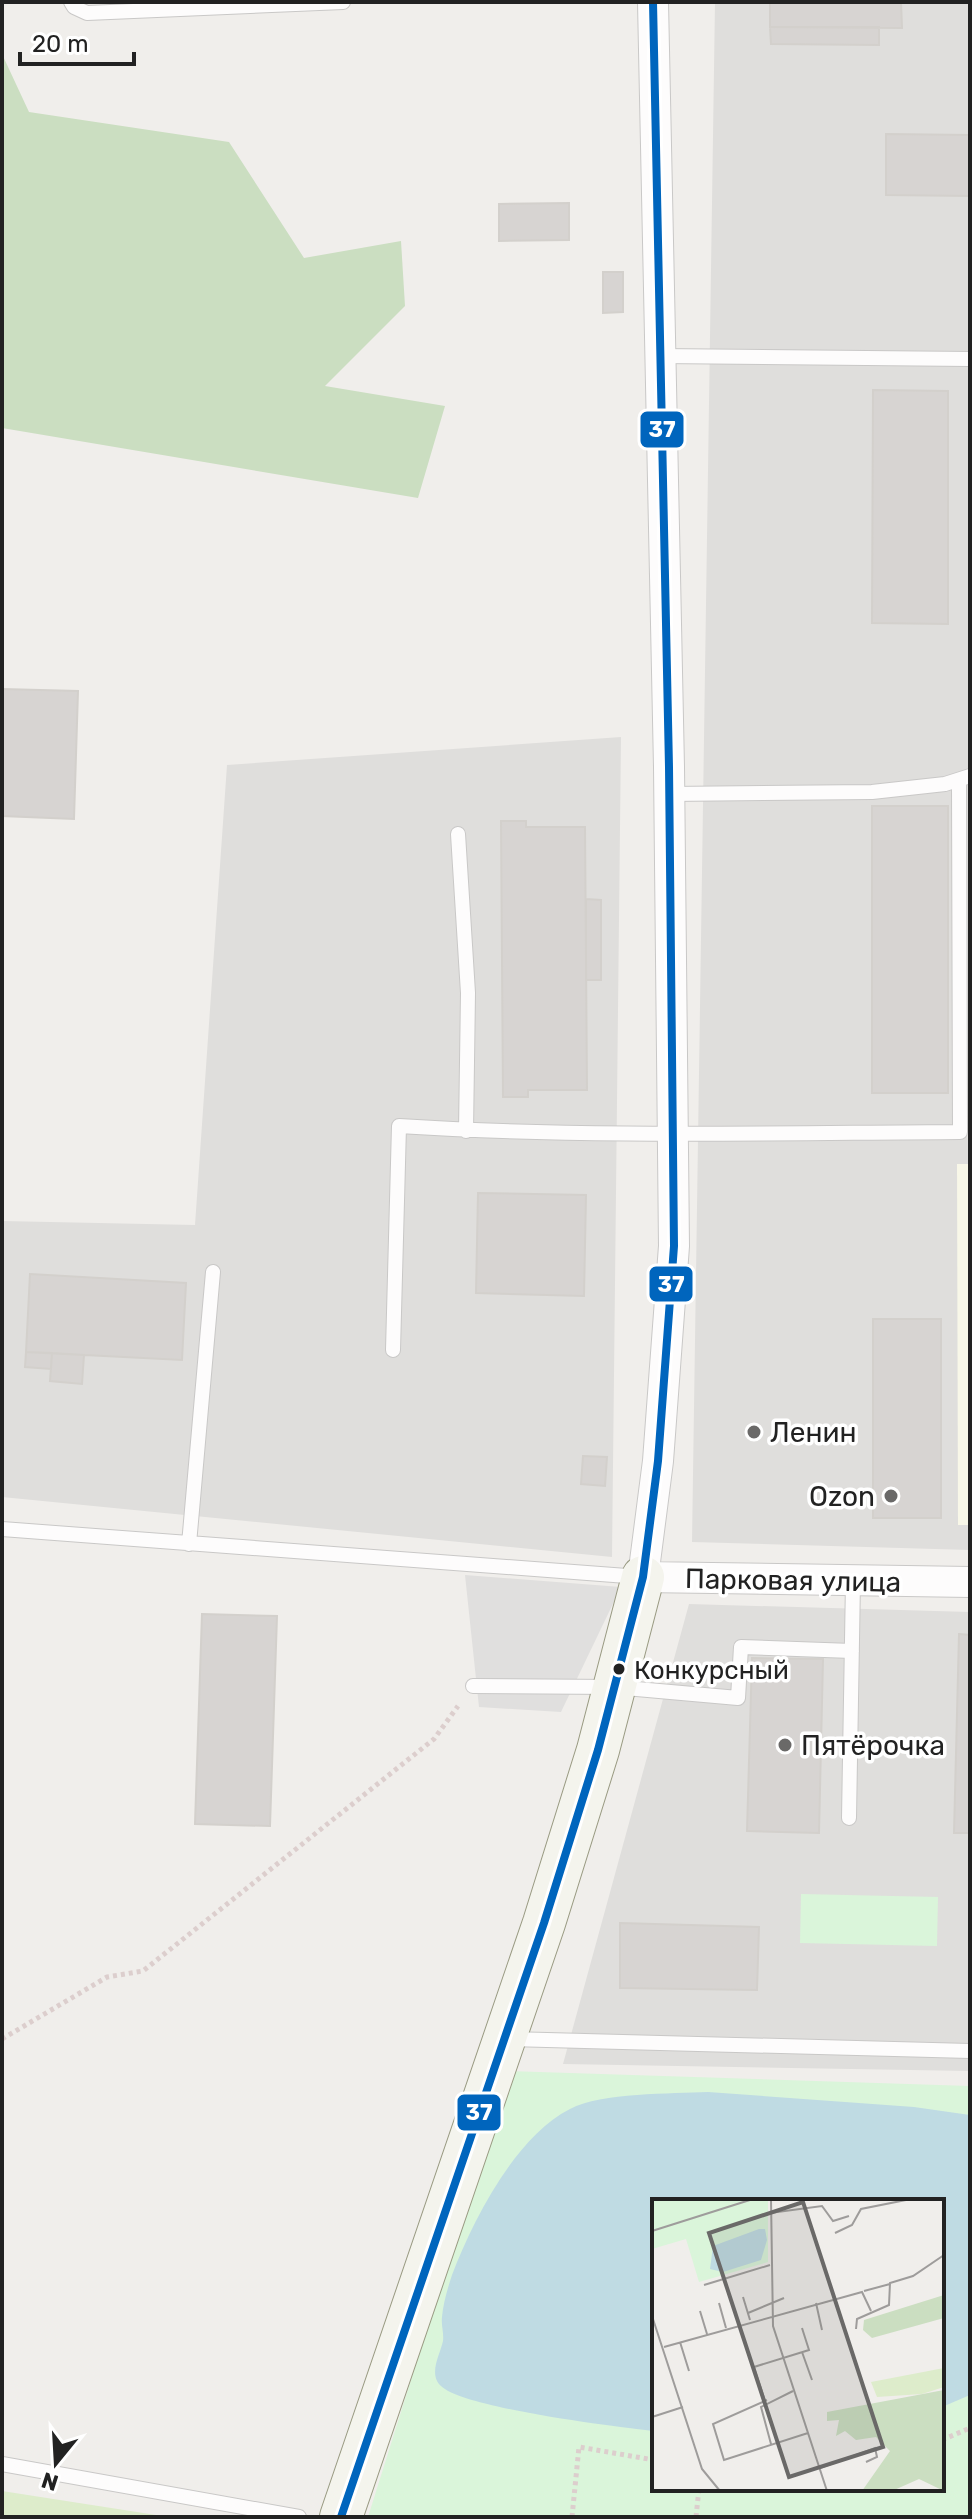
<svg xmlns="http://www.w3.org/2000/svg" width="972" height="2519" font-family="Rubik,sans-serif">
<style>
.residential{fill:#dfdedc}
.education{fill:#f8f7e8}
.grass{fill:#ddeccb}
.forest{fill:#cbdec1}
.park{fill:#daf5da;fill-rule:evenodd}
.parking{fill:#e0dfde}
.water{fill:#bfdbe3}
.building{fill:#d7d4d2;stroke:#d3d0cc;stroke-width:2}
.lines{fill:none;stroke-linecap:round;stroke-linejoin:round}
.lane-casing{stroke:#c9c8c7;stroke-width:16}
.street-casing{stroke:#c9c8c7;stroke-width:32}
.secondary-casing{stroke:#999a82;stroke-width:44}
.path{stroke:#dccecd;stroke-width:5;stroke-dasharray:4 4;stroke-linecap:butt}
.lane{stroke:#fdfcfc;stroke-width:14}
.street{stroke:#fdfcfc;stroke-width:30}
.secondary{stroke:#f4f4ed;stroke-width:42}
.bus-1-casing{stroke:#fff;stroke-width:14}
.bus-1{stroke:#0065bd;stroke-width:8}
.poi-dot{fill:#6a6968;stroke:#fff;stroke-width:3}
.bus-dot{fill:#222;stroke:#fff;stroke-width:3}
.labels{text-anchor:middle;stroke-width:7;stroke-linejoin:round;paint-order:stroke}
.bus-label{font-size:26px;fill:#222;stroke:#fff;text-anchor:start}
.poi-label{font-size:28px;fill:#222;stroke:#fff;text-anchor:start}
.street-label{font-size:28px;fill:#222;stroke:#fff}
.inset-road{fill:none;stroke:#9e9c9b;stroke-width:2}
.view{fill:#6a6968;fill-opacity:0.15;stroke:#6a6968;stroke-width:4}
.inset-edge{fill:none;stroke:#222;stroke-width:4}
.line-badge{stroke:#fff;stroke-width:3}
.badge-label{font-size:22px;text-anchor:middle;font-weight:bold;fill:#fff}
</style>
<rect width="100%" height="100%" fill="#f0eeeb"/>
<!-- residential -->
<path class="residential" d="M 715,2 L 970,2 L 970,1550 L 692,1542 Z
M 621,737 L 612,1557 L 2,1497 L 2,1221 L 195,1225 L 227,765 Z
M 689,1604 L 970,1612 L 970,2071 L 563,2064 Z"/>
<!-- education -->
<path class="education" d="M 957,1164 L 970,1164 L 970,1525 L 958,1525 Z"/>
<!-- grass -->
<path class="grass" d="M 2,2491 L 169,2517 L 2,2517 Z"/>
<!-- forest -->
<path class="forest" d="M 2,54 L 29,112 L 229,142 L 304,258 L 401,241 L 405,306 L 325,386 L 445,406 L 418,498 L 2,428 Z"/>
<!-- park -->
<path class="park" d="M 801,1894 L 938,1897 L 937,1946 L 800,1943 Z
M 508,2071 L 970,2086 L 970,2517 L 368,2517 ZM 654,2201 L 942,2201 L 942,2489 L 654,2489 Z"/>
<!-- parking -->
<path class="parking" d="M 465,1575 L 621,1587 L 561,1712 L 479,1707 Z"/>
<!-- water -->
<path class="water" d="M 708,2092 L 914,2107 L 970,2115 L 970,2395 L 942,2407 L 942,2201 L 654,2201 L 654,2431 C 617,2427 463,2408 441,2386 C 428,2374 440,2355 443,2341 C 444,2333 441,2325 442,2317 C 443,2304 448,2287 452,2275 C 473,2220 515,2137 570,2109 C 602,2092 671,2094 708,2092 Z"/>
<!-- building -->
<path class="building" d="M 770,2 L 901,2 L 902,28 L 770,27 Z
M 770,27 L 879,27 L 879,45 L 771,44 Z
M 886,134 L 970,135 L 970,196 L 886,195 Z
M 569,203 L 569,240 L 499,241 L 499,204 Z
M 603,272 L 623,272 L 623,312 L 603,313 Z
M 873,390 L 948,391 L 948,624 L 872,623 Z
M 2,689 L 78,691 L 74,819 L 2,816 Z
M 872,806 L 948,806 L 948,1093 L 872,1093 Z
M 501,821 L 526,821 L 526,827 L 585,827 L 587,1090 L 528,1090 L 528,1097 L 503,1097 Z
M 586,899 L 601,900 L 601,980 L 586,980 Z
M 478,1193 L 586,1195 L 584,1296 L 476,1293 Z
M 30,1274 L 186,1283 L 182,1360 L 26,1352 Z
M 873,1319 L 941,1319 L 941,1518 L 873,1518 Z
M 26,1352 L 52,1353 L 51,1369 L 25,1367 Z
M 52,1353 L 84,1355 L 82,1384 L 50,1381 Z
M 583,1456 L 607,1457 L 605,1486 L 581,1484 Z
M 202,1614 L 277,1616 L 270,1826 L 195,1824 Z
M 959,1634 L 970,1635 L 970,1833 L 954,1833 Z
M 752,1658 L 823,1659 L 819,1833 L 747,1831 Z
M 620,1923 L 759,1927 L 757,1990 L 620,1988 Z"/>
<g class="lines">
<!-- lane casing -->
<g class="lane-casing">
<path id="lane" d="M 71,2 L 74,7 L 87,13 L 343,2
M 659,356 L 970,359
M 669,794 L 872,792 L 945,784 L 970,776
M 458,834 L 468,993 L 466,1131
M 393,1350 L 399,1126 C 586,1138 774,1133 960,1132 L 959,783
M 2,1529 L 640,1577
M 189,1544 L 213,1272
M 473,1686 L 614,1687 L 738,1698 L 741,1647 L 852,1651
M 849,1818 L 853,1581
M 509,2039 L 970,2051
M 2,2464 L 299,2517"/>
</g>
<!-- street casing -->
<g class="street-casing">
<path id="street" d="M 653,2 L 669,767 L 674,1246 L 658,1461 L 643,1577 L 970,1582"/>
</g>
<!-- secondary casing -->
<g class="secondary-casing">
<path id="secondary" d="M 341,2517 L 544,1923 L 598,1750 L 643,1577"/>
</g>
<!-- path -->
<path class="path" d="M 2,2039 L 107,1977 L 143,1971 L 434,1739 L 458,1706
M 942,2440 L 970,2428
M 572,2517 L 579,2447 L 654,2460
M 696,2517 L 699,2489"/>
<!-- lane -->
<use href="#lane" class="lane"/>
<!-- street -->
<use href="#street" class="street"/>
<!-- secondary -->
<use href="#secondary" class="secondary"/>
<!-- bus-1 casing -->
<g class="bus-1-casing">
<path id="bus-1" d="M 341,2517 L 544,1923 L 598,1750 L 643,1577 L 658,1461 L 674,1246 L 669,767 L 653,2"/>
</g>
<!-- bus-1 -->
<use href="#bus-1" class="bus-1"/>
</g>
<!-- markers -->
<g class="poi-dot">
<circle cx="754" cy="1432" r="8"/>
<circle cx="891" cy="1496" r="8"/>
<circle cx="785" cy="1745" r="8"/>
</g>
<circle class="bus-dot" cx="619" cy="1669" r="7"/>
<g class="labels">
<!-- bus labels -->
<g class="bus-label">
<text x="634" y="1679">Конкурсный</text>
</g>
<!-- poi labels -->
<g class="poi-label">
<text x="770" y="1442">Ленин</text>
<text x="875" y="1506" text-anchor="end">Ozon</text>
<text x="801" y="1755">Пятёрочка</text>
</g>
<!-- street labels -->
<g class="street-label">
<text transform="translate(793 1580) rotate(1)" y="10">Парковая улица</text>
</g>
</g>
<!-- overview -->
<g transform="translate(652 2199)">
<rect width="292" height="292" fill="#f0eeeb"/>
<path d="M 292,169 L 292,188 L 270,195 L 225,198 L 219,183 Z" fill="#ddeccb"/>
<path d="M 292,96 L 292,119 L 220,139 L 211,131 L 212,121 ZM 292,191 L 292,292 L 267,280 L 240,292 L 210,292 L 238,252 L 224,238 L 204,241 L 193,232 L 184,237 L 187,221 L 175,222 L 175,213 Z" fill="#cbdec1"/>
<path d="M 0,0 L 116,0 L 116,63 L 47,83 L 34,40 L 0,50 Z" fill="#daf5da"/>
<path d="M 107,30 L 113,30 L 115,41 L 109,61 L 71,73 L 58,70 L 61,47 Z" fill="#bfdbe3"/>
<path class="inset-road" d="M 119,0 L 121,127 L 175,292M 118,14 L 170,7 L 181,22 L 197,17M 0,32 L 101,0M 183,34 L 200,26 L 209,10 L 259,0M 52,86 L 118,66M 212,92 L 238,85M 91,98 L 98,121M 67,104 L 74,129M 164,104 L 170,131M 48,112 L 55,135M 96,114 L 132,99M 0,117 L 50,270 L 68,292M 204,130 L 205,120 L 237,106 L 238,84 L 261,77 L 292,56M 28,143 L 37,172M 12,148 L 210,93 L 219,112M 150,153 L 160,181M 115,201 L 61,225 L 72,261 L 156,234M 113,202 L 102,168 L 157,151 L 150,129M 0,218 L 31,208M 119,245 L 109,208 L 141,192M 168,269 L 223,249 L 225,258 L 214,263"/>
<path class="view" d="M 151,3 L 231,248 L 137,278 L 57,34 Z"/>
<rect width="292" height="292" class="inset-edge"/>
</g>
<g class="line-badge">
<rect x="639" y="410" width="46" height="39" rx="8" fill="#0065bd"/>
<rect x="648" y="1265" width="46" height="38" rx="8" fill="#0065bd"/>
<rect x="456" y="2093" width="46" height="39" rx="8" fill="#0065bd"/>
</g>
<g class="badge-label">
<text x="662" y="437">37</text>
<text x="671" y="1292">37</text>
<text x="479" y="2120">37</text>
</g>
<!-- border -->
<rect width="972" height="2519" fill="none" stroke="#222222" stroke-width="8"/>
<!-- north arrow -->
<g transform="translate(56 2463) rotate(198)" stroke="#ffffff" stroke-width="6" paint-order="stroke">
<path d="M0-6L14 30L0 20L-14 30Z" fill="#222222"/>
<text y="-12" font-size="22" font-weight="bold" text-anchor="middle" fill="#222222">N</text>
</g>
<!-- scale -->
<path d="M20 52v12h114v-12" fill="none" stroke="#222222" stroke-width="4"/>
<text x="32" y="52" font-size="24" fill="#222222" stroke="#ffffff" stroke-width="6" paint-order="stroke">20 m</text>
</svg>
